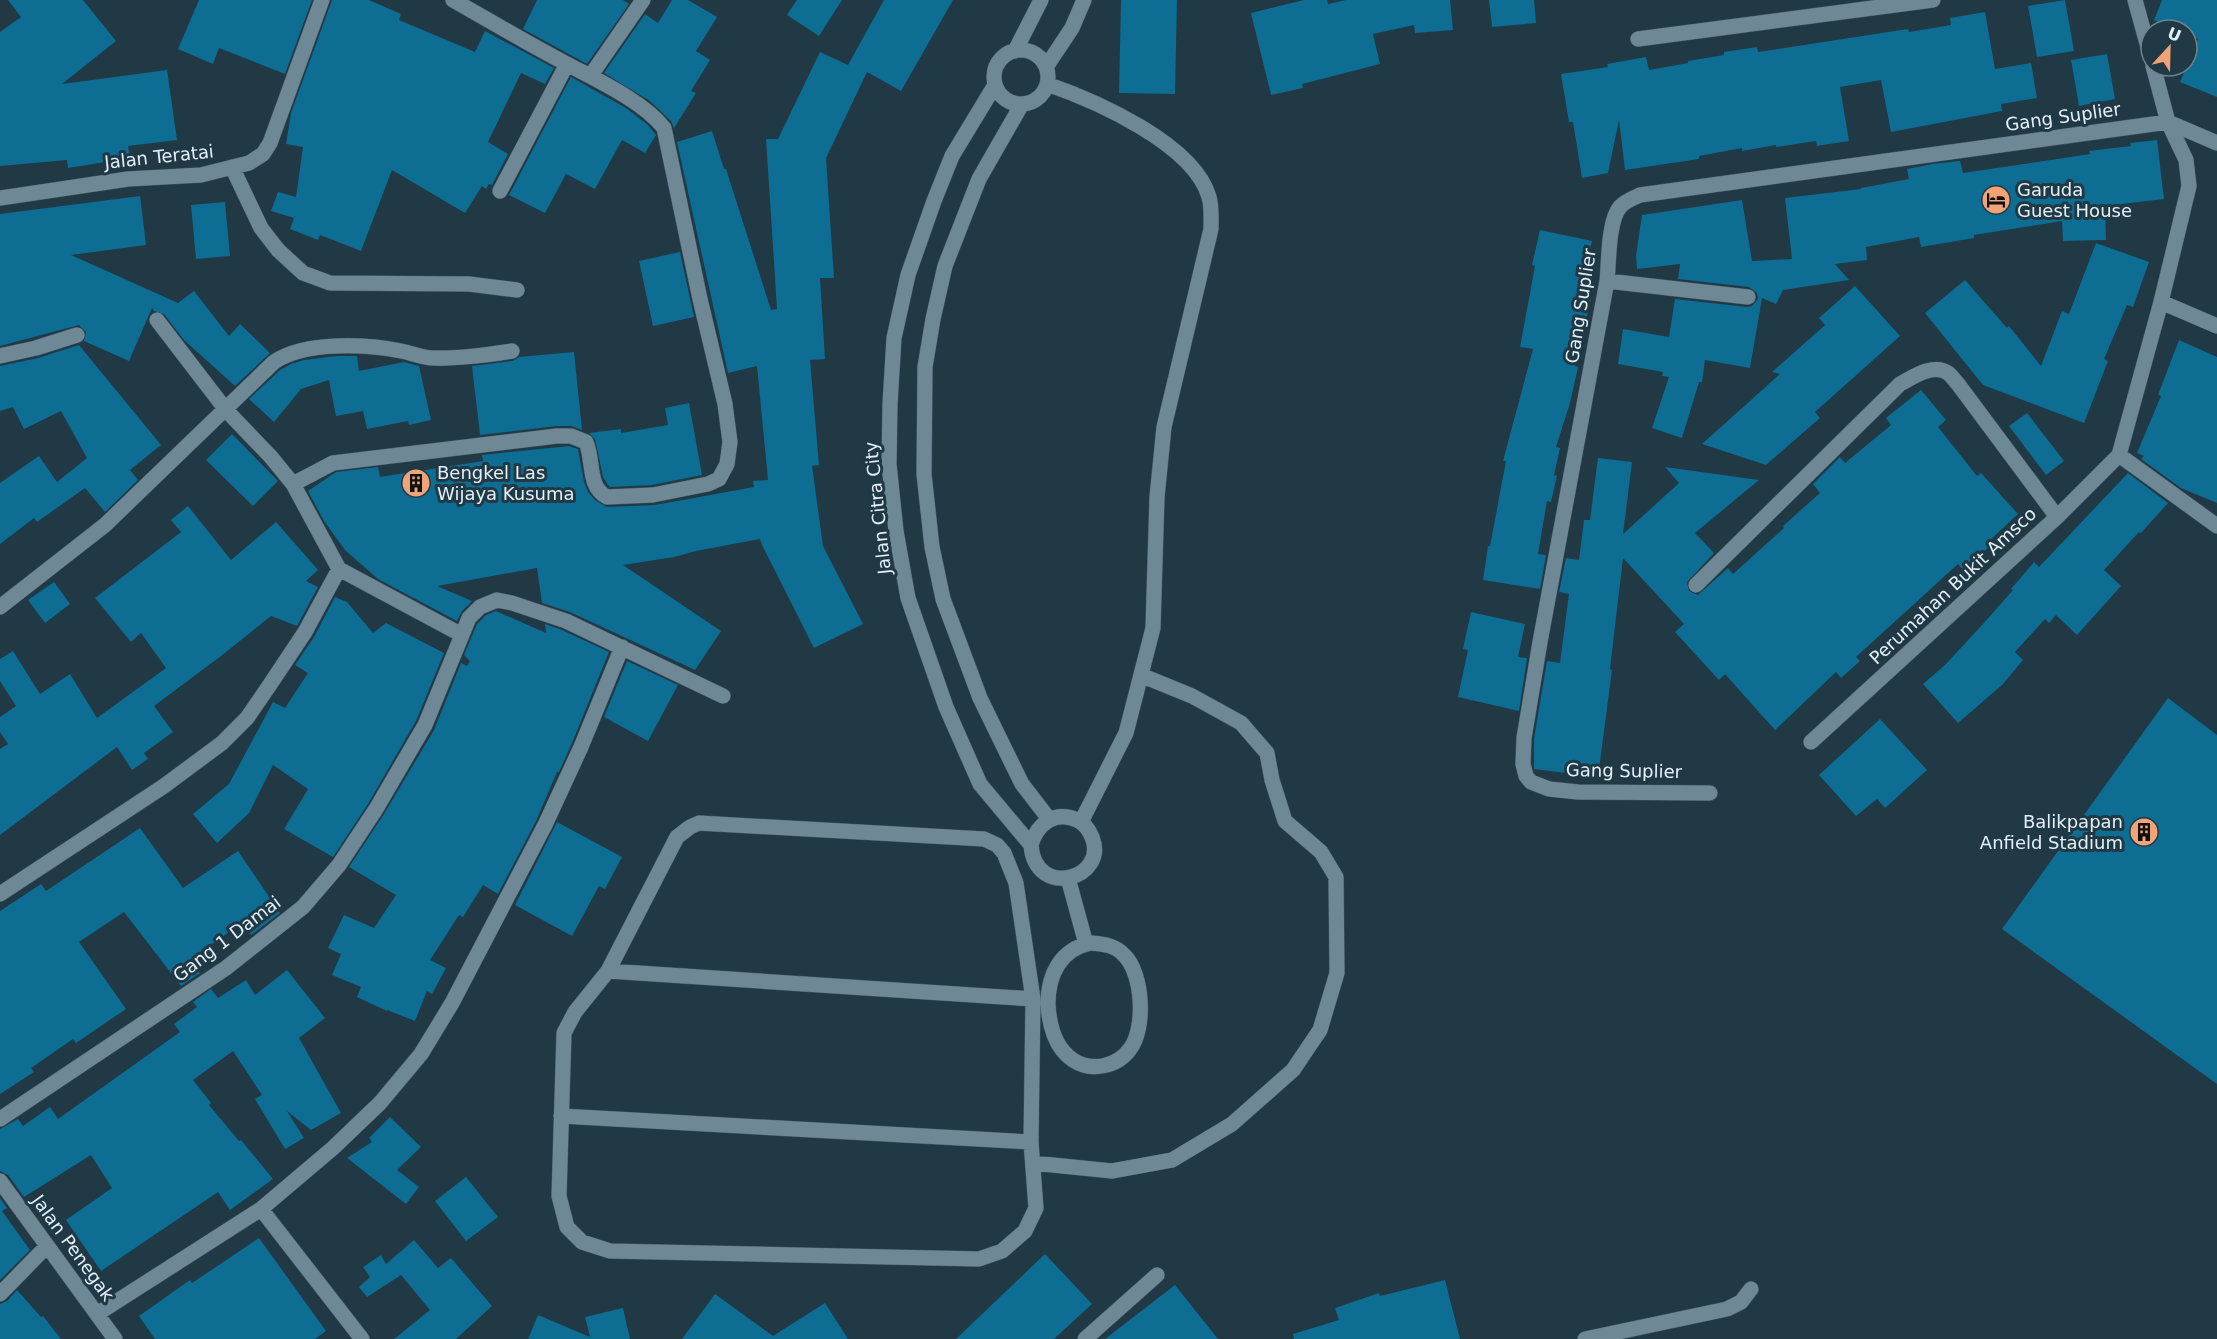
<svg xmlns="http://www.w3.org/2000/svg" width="2217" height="1339" font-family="'DejaVu Sans',sans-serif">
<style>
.building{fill:#0d6d93}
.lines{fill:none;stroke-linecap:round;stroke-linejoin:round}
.minor-casing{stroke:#415560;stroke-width:16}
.minor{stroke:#6e8896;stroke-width:15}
.labels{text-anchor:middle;stroke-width:6;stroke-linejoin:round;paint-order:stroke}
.street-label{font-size:18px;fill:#e2f0f8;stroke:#213845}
.poi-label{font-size:18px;fill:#e2f0f8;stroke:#213845;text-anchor:start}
</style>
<rect width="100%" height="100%" fill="#213845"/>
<!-- building -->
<path class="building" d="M 8,0 L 83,0 L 116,41 L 62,84 L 167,70 L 177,140 L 128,146 L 130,158 L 68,168 L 67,160 L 0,166 L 0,32 L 21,17 Z
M 199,0 L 312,0 L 285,74 L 219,48 L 213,64 L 178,49 Z
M 332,0 L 369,0 L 401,14 L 399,20 L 475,52 L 485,31 L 554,68 L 545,84 L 521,73 L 488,142 L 508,154 L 492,185 L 489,184 L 486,189 L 482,186 L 465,213 L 392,170 L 361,251 L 320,235 L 318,240 L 290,229 L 294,218 L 271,211 L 278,192 L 296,197 L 303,147 L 286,144 L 291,113 Z
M 537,0 L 623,0 L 629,4 L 587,64 L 523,29 Z
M 672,0 L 688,0 L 717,17 L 696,51 L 710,60 L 691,91 L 696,93 L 674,128 L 671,121 L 650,101 L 604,73 L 645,14 L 658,23 Z
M 797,0 L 842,0 L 819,36 L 787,15 Z
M 884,0 L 953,0 L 901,91 L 867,72 L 826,158 L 834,278 L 820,278 L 825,359 L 810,360 L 819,465 L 812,466 L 823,546 L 863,624 L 814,648 L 762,545 L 760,539 L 696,551 L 674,557 L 623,565 L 721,631 L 695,670 L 570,612 L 542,603 L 537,568 L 437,586 L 472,601 L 462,611 L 457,621 L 378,579 L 345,550 L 324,521 L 308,491 L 336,472 L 378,467 L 380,477 L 483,461 L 482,455 L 569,446 L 578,449 L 584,482 L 588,492 L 595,500 L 607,507 L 655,505 L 754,487 L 753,481 L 768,480 L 757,366 L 728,373 L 677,142 L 712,131 L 724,169 L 726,169 L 771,310 L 777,309 L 766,139 L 778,139 L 820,52 L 848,65 Z
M 1121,0 L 1177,0 L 1175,94 L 1119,93 Z
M 1304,0 L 1327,0 L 1328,4 L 1346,0 L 1450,0 L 1453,30 L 1415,33 L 1414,25 L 1373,34 L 1380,64 L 1302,84 L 1303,88 L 1271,95 L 1251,13 Z
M 1489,0 L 1534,0 L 1536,23 L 1492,27 Z
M 2065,0 L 2074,51 L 2037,57 L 2028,6 Z
M 2162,0 L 2217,0 L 2217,97 L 2180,82 L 2198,39 L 2187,34 L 2187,30 L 2176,30 L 2154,20 Z
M 1985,12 L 1995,69 L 2031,63 L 2037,98 L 2001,104 L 2002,111 L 1891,132 L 1881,80 L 1840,87 L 1849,141 L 1817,146 L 1816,141 L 1776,147 L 1776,145 L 1742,151 L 1742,148 L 1699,156 L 1699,159 L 1625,170 L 1619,120 L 1608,173 L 1582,178 L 1573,122 L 1569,122 L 1561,74 L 1608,67 L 1607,64 L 1646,57 L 1649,70 L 1688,63 L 1688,61 L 1724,55 L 1724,52 L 1757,47 L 1758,52 L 1908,29 L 1909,32 L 1951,25 L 1950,18 Z
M 2107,54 L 2115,99 L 2079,106 L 2071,60 Z
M 571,77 L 626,108 L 648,125 L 656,135 L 645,153 L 622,140 L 595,189 L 566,174 L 545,213 L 509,195 Z
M 2157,140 L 2164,199 L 2105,206 L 2106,240 L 2063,241 L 2062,221 L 1974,235 L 1974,238 L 1921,247 L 1919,237 L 1866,247 L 1867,260 L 1835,264 L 1849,280 L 1783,290 L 1776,304 L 1762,298 L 1750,368 L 1705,360 L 1702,382 L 1699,382 L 1682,438 L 1652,428 L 1669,377 L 1662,376 L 1663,372 L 1618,364 L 1623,329 L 1669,337 L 1675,299 L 1747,307 L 1752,306 L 1758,299 L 1757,293 L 1749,287 L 1678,279 L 1680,264 L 1637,269 L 1636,256 L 1642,215 L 1742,200 L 1752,261 L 1792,259 L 1785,198 L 1861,189 L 1861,188 L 1909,179 L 1907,169 L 1932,164 L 1960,161 L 1963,173 L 2090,154 L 2089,151 L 2131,146 L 2130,143 Z
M 140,196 L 146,245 L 71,255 L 178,303 L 194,291 L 229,336 L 240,324 L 270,353 L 235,386 L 184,340 L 164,314 L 154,311 L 152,308 L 129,361 L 84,341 L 86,332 L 79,325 L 0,346 L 0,214 Z
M 225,202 L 230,256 L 196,259 L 191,205 Z
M 1540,230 L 1592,241 L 1583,282 L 1594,284 L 1586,321 L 1584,321 L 1575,366 L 1578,367 L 1570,403 L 1556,447 L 1560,448 L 1554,475 L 1557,476 L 1551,502 L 1547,501 L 1538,554 L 1546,555 L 1540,589 L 1483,580 L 1488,546 L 1490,546 L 1506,461 L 1503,461 L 1533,349 L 1520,347 L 1535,266 L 1532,265 Z
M 2096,243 L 2149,262 L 2133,307 L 2127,305 L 2104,359 L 2108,361 L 2084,423 L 1983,385 L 1925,313 L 1965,280 L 2007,328 L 2009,326 L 2041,366 L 2062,311 L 2069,314 Z
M 680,252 L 694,317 L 653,326 L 639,261 Z
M 1855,286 L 1900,336 L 1815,412 L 1820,418 L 1766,465 L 1702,444 L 1780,374 L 1772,372 L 1825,325 L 1819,318 Z
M 2179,340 L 2217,357 L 2217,503 L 2181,488 L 2141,459 L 2144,456 L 2137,453 L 2161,396 L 2158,395 Z
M 79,345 L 161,445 L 130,470 L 138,480 L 105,512 L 85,488 L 37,522 L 34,518 L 0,544 L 0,483 L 39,456 L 57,482 L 87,458 L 61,411 L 24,429 L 13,407 L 0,411 L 0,366 L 38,358 Z
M 574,352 L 582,430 L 571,426 L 557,426 L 480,435 L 472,366 L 513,361 L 519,357 Z
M 336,356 L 357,356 L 359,371 L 404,362 L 419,366 L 431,420 L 409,425 L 408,421 L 367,429 L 363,411 L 336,416 L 329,380 L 301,389 L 274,422 L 249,399 L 280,370 L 291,364 L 304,360 Z
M 1921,390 L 1946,420 L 1938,427 L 1977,476 L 1981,473 L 2018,514 L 1987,543 L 1990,546 L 1963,570 L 1958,564 L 1856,657 L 1860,661 L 1841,678 L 1836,672 L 1775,730 L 1725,674 L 1719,680 L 1675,632 L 1684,624 L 1623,558 L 1610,669 L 1612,670 L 1598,777 L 1534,769 L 1534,739 L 1547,661 L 1560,663 L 1569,594 L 1559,592 L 1566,558 L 1579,560 L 1584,520 L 1590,520 L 1598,458 L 1632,462 L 1623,534 L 1679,483 L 1665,467 L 1759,480 L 1695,533 L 1714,553 L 1687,582 L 1689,591 L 1698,595 L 1728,568 L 1733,574 L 1784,528 L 1783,526 L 1820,493 L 1813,484 L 1840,457 L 1845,463 L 1891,425 L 1886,418 Z
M 689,403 L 702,475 L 652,485 L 610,487 L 608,485 L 603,477 L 595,439 L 589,433 L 621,429 L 621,433 L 668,425 L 665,408 Z
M 2027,413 L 2064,461 L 2046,475 L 2009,426 Z
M 232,434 L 278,481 L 253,506 L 206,460 Z
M 2128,473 L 2168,503 L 2141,533 L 2139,532 L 2104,570 L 2121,586 L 2077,635 L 2056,615 L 2049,623 L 2045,619 L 2015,652 L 2023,660 L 2002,685 L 1958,723 L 1923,684 L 1945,665 L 1983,624 L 2013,590 L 2011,589 L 2034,562 L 2039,567 Z
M 188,506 L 231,560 L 276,522 L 318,570 L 306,581 L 318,587 L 297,626 L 271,616 L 221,656 L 154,706 L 173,732 L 144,753 L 148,759 L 132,770 L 117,747 L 0,835 L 0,749 L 8,744 L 0,732 L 0,717 L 16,706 L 0,681 L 0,659 L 13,651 L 40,694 L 70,674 L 97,718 L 166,668 L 141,633 L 131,642 L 95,598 L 181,532 L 171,520 Z
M 54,582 L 70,604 L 45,623 L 28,600 Z
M 335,597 L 347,602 L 373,633 L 386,623 L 444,653 L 416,721 L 368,804 L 333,857 L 284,829 L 308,789 L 273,765 L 249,813 L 217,843 L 193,814 L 229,784 L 273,702 L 285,708 L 308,673 L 295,665 L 314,637 Z
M 496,611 L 546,633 L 545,624 L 562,630 L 609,652 L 572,743 L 559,772 L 557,772 L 536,821 L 498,894 L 483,885 L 463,917 L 459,915 L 430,960 L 446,968 L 432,994 L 427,991 L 415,1021 L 387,1010 L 387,1011 L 357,997 L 361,987 L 332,975 L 341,954 L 328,948 L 344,915 L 374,928 L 396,895 L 349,867 L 384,814 L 434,730 L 461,663 L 467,666 L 470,661 L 464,655 L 477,624 L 486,615 Z
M 1471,612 L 1525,624 L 1518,657 L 1527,658 L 1519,711 L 1458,697 L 1468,650 L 1463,649 Z
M 627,661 L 678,685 L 648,741 L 604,717 Z
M 2168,698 L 2217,735 L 2217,1084 L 2002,929 Z
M 1880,719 L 1927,770 L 1885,808 L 1877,799 L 1856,816 L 1819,775 Z
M 557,822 L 622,857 L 605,889 L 599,886 L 572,936 L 515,905 Z
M 140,828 L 183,888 L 238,851 L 280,913 L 251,935 L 242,923 L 199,953 L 204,959 L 195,966 L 200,973 L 181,986 L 124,912 L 79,942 L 126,1009 L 76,1043 L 73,1039 L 31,1068 L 34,1072 L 0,1094 L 0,911 L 41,884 L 46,891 Z
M 287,970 L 325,1018 L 299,1038 L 341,1113 L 311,1130 L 287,1111 L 304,1138 L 285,1149 L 255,1099 L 262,1095 L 233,1051 L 193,1080 L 211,1103 L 209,1105 L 239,1141 L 241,1140 L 273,1179 L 230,1210 L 218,1192 L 101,1271 L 66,1220 L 112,1188 L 91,1155 L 24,1197 L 8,1175 L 0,1171 L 0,1129 L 18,1119 L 23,1126 L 50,1107 L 58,1119 L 180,1032 L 174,1024 L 197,1007 L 193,1002 L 211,989 L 218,998 L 246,980 L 255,995 Z
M 390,1117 L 421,1147 L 397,1170 L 419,1187 L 406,1204 L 347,1158 L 372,1142 L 369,1138 Z
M 466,1177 L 498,1217 L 466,1241 L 435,1201 Z
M 0,1198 L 7,1208 L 2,1211 L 30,1250 L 0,1280 Z
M 259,1238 L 326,1331 L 315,1339 L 155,1339 L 139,1316 L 190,1280 L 192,1283 Z
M 414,1240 L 438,1268 L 451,1258 L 492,1306 L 456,1339 L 394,1339 L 430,1310 L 401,1275 L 367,1297 L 359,1287 L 370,1277 L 363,1267 L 381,1255 L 386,1264 Z
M 1045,1254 L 1092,1304 L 1054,1339 L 956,1339 Z
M 1445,1280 L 1460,1339 L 1294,1339 L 1293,1334 L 1339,1320 L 1335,1308 L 1379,1293 L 1380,1296 Z
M 1175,1285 L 1218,1339 L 1105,1339 Z
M 17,1290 L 41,1317 L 43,1316 L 61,1339 L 0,1339 L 0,1304 L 7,1301 Z
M 715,1294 L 773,1336 L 825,1303 L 848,1339 L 682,1339 Z
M 623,1308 L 630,1339 L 528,1339 L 538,1315 L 590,1337 L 585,1317 Z"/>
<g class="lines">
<!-- minor casing -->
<g class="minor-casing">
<path id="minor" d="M 2135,0 L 2151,58
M 1638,39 L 1933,0
M994 77a27 27 0 1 1 54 0a27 27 0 1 1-54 0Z
M 1015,51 L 1041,0
M 1046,67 L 1072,28 L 1084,0
M 591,75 L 643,0
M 1047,84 C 1096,101 1194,144 1209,197 C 1212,207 1211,219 1211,229 L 1164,427 L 1157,497 L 1153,628 L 1126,733 L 1081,822
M 995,85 L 952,156 L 934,201 L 908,275 L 894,338 L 890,404 L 889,464 L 896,531 L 908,598 L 946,707 L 980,784 L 1031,845 C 1035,900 1109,879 1092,837 C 1089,830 1084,823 1077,820 C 1055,810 1037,824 1031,845
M 1022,104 L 979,179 L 945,266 L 933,319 L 925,367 L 924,474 L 932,547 L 943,599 L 980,698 L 998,735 L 1022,784 L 1049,819
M 232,167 L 261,228 L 278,250 L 303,273 L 330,283 L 469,284 L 517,290
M 500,191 L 567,64
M 0,198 L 128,179 L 201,175 L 249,163 L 263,154 L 270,143 L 322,0
M 1607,281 L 1748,297
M 2161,302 L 2217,326
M 157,320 L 226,410 L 271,457 L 293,484 L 339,569 L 462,635 L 469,618 L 480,607 L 497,600 L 512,603 L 566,621 L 723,696
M 0,356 L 36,348 L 77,335
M 2119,455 L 2217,526
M 293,484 L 333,463 L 557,436 L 571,436 L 586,442 C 594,460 587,487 607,497 L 653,495 L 708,484 L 719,479 L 727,464 L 730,442 L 725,404 L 700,299 L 664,128 C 643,101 595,79 565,63 C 527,43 490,21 453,0
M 1696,585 L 1900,384 C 1913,377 1933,363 1948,373 C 1951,375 1955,381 1958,384 L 2057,517
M 0,607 L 105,525 L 274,362 C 305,341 366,344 401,351 C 412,353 422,358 433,358 C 459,359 486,355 512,351
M 1811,742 L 2057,517 L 2119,455 L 2161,302 L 2189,186 L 2186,160 L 2168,122 L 2153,66
M 1710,793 L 1578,792 L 1549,789 L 1531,782 L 1526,776 L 1523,764 L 1524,738 L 1540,642 L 1607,281 C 1609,262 1608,221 1620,207 C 1625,201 1633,198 1640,195 L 2168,122 L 2217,143
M 699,823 L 984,839 L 997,845 L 1004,853 L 1016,883 L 1033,999 L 1031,1142 L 1036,1208 L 1025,1231 L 1002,1251 L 979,1259 L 610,1251 L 582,1242 L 567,1227 L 559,1196 L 564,1033 L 575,1012 L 608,971 L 677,837 L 690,827 Z
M 1068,878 L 1086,944
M 0,894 L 164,786 L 222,743 L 247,718 L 269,686 L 305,632 L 339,569
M 1091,943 C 1103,944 1115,945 1124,955 C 1143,973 1146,1028 1130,1049 C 1117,1067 1091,1072 1073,1060 C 1055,1048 1049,1024 1048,1004 C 1048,974 1061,949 1091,943 Z
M 608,971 L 1033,999
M 561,1116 L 1031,1142
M 0,1119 L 226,968 L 303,907 L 339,865 L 376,809 L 425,725 L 462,635
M 1033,1163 L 1112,1171 L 1172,1160 L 1232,1124 L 1293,1070 L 1320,1030 L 1337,973 L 1336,877 L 1321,852 L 1285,821 L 1272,780 L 1267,753 L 1241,723 L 1192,696 L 1143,676
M 0,1181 L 115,1339
M 261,1209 L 362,1339
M 0,1294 L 47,1246
M 97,1314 L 261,1209 L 333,1148 L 380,1103 L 421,1054 L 452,1003 L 545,825 L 581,747 L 622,647
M 1085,1339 L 1157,1275
M 1585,1339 L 1727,1309 L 1741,1302 L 1751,1289"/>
</g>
<!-- minor -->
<use href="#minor" class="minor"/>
</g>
<!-- icons -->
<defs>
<g id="hotel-disc" transform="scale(1.5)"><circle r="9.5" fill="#efa377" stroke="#213845"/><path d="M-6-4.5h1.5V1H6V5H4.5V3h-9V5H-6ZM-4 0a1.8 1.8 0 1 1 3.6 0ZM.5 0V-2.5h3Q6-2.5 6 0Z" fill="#111"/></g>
<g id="building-disc" transform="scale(1.5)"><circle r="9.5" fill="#efa377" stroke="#213845"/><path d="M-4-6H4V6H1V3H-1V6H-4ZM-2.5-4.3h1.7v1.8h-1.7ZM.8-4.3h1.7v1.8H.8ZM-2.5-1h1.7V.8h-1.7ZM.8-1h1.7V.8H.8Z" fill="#111"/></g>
</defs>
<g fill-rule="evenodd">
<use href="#hotel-disc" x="1996" y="200"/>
<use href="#building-disc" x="416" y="483"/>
<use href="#building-disc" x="2144" y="832"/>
</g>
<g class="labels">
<!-- street labels -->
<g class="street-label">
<text transform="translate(2063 117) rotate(-8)" y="6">Gang Suplier</text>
<text transform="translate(159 157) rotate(-6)" y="6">Jalan Teratai</text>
<text transform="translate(1581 306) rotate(-81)" y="6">Gang Suplier</text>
<text transform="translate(878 508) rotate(-96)" y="6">Jalan Citra City</text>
<text transform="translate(1953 586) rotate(-43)" y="6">Perumahan Bukit Amsco</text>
<text transform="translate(1624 771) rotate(1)" y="6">Gang Suplier</text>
<text transform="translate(227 939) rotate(-37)" y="6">Gang 1 Damai</text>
<text transform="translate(73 1248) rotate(54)" y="6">Jalan Penegak</text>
</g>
<!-- poi labels -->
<g class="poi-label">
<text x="2017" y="196">Garuda<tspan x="2017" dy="21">Guest House</tspan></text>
<text x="437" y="479">Bengkel Las<tspan x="437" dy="21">Wijaya Kusuma</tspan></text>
<text x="2123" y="828" text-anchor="end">Balikpapan<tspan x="2123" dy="21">Anfield Stadium</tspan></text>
</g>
</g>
<!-- north arrow -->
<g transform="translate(2169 48) rotate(22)"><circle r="28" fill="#213845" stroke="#6e828d" stroke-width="1.5"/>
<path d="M0-4.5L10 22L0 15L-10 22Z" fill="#efa377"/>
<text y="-9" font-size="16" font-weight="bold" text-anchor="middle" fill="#e2f0f8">U</text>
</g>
</svg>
